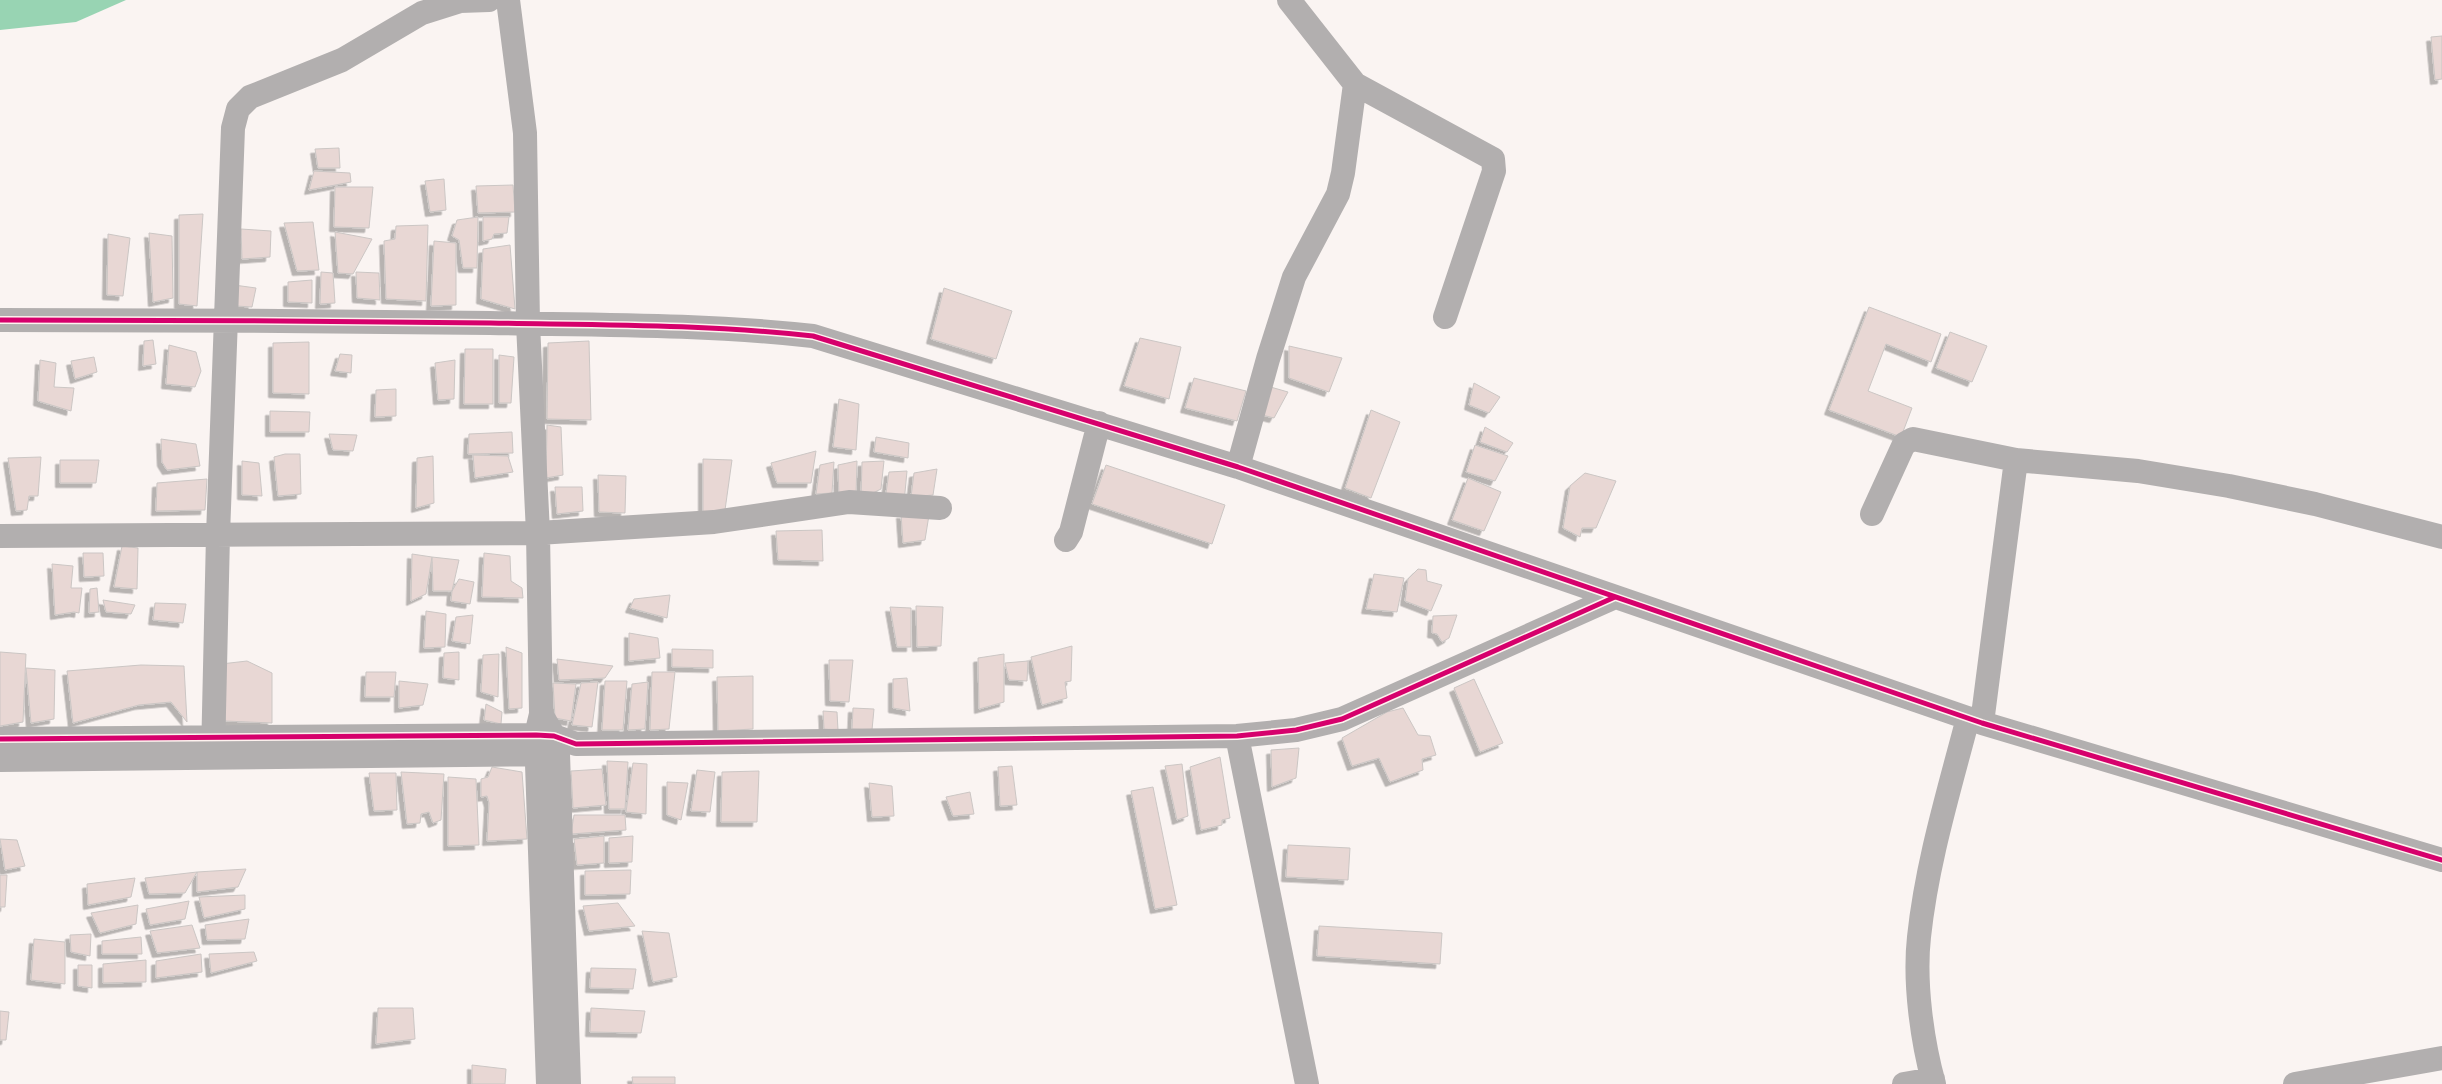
<svg xmlns="http://www.w3.org/2000/svg" width="2442" height="1084" font-family="'PT Sans',sans-serif">
<style>
.water{fill:#98d4b3}
.building{fill:#e8d7d4;stroke:#cbc6c4;filter:url(#shadow)}
.lines{fill:none;stroke-linecap:round;stroke-linejoin:round}
.minor{stroke:#b2afaf;stroke-width:24}
.cycleway-casing{stroke:#fef2ef;stroke-width:8}
.cycleway{stroke:#d6006c;stroke-width:5}
</style>
<defs>
<filter id="shadow"><feDropShadow dx="-4.5" dy="4.5" stdDeviation="0" flood-color="#0004"/></filter>
</defs>
<rect width="100%" height="100%" fill="#faf4f2"/>
<!-- water -->
<path class="water" d="M 0,0 L 126,0 L 76,22 L 0,30 Z"/>
<!-- building -->
<path class="building" d="M 2442,36 L 2442,79 L 2435,80 L 2431,37 Z
M 339,148 L 340,168 L 318,168 L 315,149 Z
M 314,171 L 350,173 L 351,182 L 309,190 Z
M 444,179 L 446,210 L 430,212 L 425,181 Z
M 513,185 L 515,212 L 478,213 L 476,186 Z
M 335,187 L 373,187 L 369,228 L 334,227 Z
M 203,214 L 197,306 L 179,304 L 179,215 Z
M 478,217 L 477,268 L 463,268 L 459,240 L 452,236 L 457,220 Z
M 483,217 L 509,217 L 507,233 L 494,234 L 492,239 L 483,241 Z
M 313,222 L 319,270 L 297,271 L 284,223 Z
M 428,225 L 426,301 L 386,299 L 384,241 L 395,239 L 396,226 Z
M 241,229 L 271,231 L 270,257 L 242,259 Z
M 335,232 L 372,239 L 353,274 L 338,273 Z
M 149,233 L 172,236 L 173,298 L 153,302 Z
M 108,234 L 130,238 L 123,296 L 107,295 Z
M 434,241 L 456,243 L 456,305 L 431,306 Z
M 510,245 L 515,309 L 481,299 L 483,249 Z
M 321,272 L 333,273 L 335,303 L 320,304 Z
M 356,272 L 379,273 L 380,300 L 357,298 Z
M 312,280 L 312,303 L 288,302 L 288,282 Z
M 234,285 L 256,288 L 252,307 L 236,306 Z
M 944,288 L 1012,311 L 996,359 L 931,339 Z
M 1869,307 L 1941,334 L 1931,362 L 1886,344 L 1868,391 L 1912,408 L 1901,437 L 1829,410 Z
M 1950,332 L 1987,346 L 1972,382 L 1936,368 Z
M 1140,338 L 1181,347 L 1169,399 L 1124,386 Z
M 153,340 L 156,364 L 143,366 L 144,341 Z
M 589,341 L 591,420 L 547,419 L 548,343 Z
M 309,342 L 309,394 L 273,393 L 273,343 Z
M 169,345 L 196,352 L 201,371 L 195,387 L 166,384 Z
M 1289,346 L 1342,358 L 1329,392 L 1289,378 Z
M 465,349 L 493,349 L 493,404 L 464,404 Z
M 340,354 L 352,355 L 351,373 L 335,371 Z
M 499,355 L 514,357 L 511,403 L 499,403 Z
M 94,357 L 97,372 L 75,379 L 71,361 Z
M 40,360 L 56,363 L 54,387 L 74,388 L 71,411 L 38,401 Z
M 455,360 L 454,399 L 438,400 L 435,363 Z
M 1194,378 L 1246,391 L 1237,421 L 1185,408 Z
M 1474,383 L 1500,397 L 1489,413 L 1469,405 Z
M 1267,386 L 1288,392 L 1274,418 L 1258,414 Z
M 396,389 L 396,416 L 375,417 L 376,390 Z
M 839,399 L 859,404 L 856,450 L 833,447 Z
M 1371,410 L 1400,422 L 1371,498 L 1345,488 Z
M 270,411 L 310,412 L 309,432 L 270,432 Z
M 547,425 L 561,427 L 563,475 L 546,478 Z
M 1485,427 L 1513,443 L 1507,452 L 1480,442 Z
M 512,432 L 513,453 L 468,454 L 469,434 Z
M 329,434 L 357,435 L 353,451 L 333,450 Z
M 876,437 L 909,443 L 908,458 L 874,452 Z
M 161,439 L 196,444 L 200,466 L 167,470 L 162,462 Z
M 1475,445 L 1508,456 L 1495,481 L 1466,472 Z
M 816,451 L 811,483 L 777,483 L 771,463 Z
M 285,454 L 300,454 L 301,494 L 278,496 L 274,457 Z
M 473,455 L 508,456 L 513,472 L 475,478 Z
M 433,456 L 434,503 L 416,508 L 417,458 Z
M 41,457 L 38,496 L 29,496 L 27,510 L 16,511 L 8,458 Z
M 703,459 L 732,460 L 725,510 L 703,512 Z
M 60,460 L 99,460 L 96,483 L 60,483 Z
M 242,461 L 259,463 L 262,496 L 242,495 Z
M 857,461 L 856,496 L 839,499 L 838,465 Z
M 884,461 L 881,489 L 861,499 L 862,462 Z
M 834,462 L 832,493 L 816,494 L 820,465 Z
M 1106,465 L 1225,505 L 1212,544 L 1092,504 Z
M 937,469 L 933,495 L 911,497 L 914,473 Z
M 907,471 L 904,503 L 885,500 L 889,472 Z
M 1585,473 L 1616,481 L 1596,528 L 1582,528 L 1580,537 L 1563,528 L 1570,486 Z
M 598,475 L 626,476 L 625,513 L 599,512 Z
M 1468,478 L 1501,492 L 1484,531 L 1452,520 Z
M 207,479 L 205,510 L 156,511 L 157,483 Z
M 555,487 L 582,487 L 583,511 L 557,514 Z
M 901,514 L 929,515 L 925,540 L 903,543 Z
M 822,530 L 823,561 L 778,560 L 776,531 Z
M 122,546 L 138,548 L 137,589 L 114,587 Z
M 83,553 L 103,553 L 104,576 L 84,577 Z
M 484,553 L 510,556 L 511,581 L 522,588 L 523,598 L 482,597 Z
M 412,554 L 432,557 L 426,594 L 411,601 Z
M 432,557 L 459,560 L 452,591 L 433,591 Z
M 52,564 L 73,566 L 71,588 L 82,588 L 79,613 L 74,612 L 55,615 Z
M 1418,569 L 1426,570 L 1427,581 L 1442,585 L 1431,611 L 1405,601 L 1408,579 Z
M 1374,574 L 1404,578 L 1397,612 L 1366,609 Z
M 459,579 L 474,582 L 470,604 L 451,601 L 452,591 Z
M 97,588 L 99,612 L 89,613 L 90,589 Z
M 670,595 L 667,618 L 630,608 L 634,599 Z
M 103,600 L 135,605 L 131,614 L 106,612 Z
M 155,603 L 186,604 L 183,623 L 153,620 Z
M 916,606 L 943,607 L 941,646 L 917,647 Z
M 890,607 L 911,608 L 911,647 L 897,647 Z
M 426,611 L 446,614 L 445,647 L 424,648 Z
M 473,615 L 470,644 L 452,641 L 456,617 Z
M 1457,615 L 1449,638 L 1442,642 L 1437,634 L 1432,633 L 1433,616 Z
M 629,633 L 658,638 L 660,658 L 629,661 Z
M 1072,646 L 1071,681 L 1065,682 L 1067,698 L 1042,705 L 1031,657 Z
M 506,647 L 522,653 L 522,708 L 509,709 Z
M 672,649 L 713,650 L 713,668 L 672,667 Z
M 0,652 L 26,654 L 23,722 L 0,726 Z
M 459,652 L 459,680 L 443,678 L 444,653 Z
M 499,654 L 498,697 L 481,692 L 483,655 Z
M 1004,654 L 1004,702 L 979,709 L 978,658 Z
M 557,659 L 613,666 L 605,678 L 559,680 Z
M 829,660 L 853,660 L 849,702 L 830,701 Z
M 247,661 L 272,673 L 272,723 L 225,721 L 221,664 Z
M 1028,661 L 1027,681 L 1009,680 L 1005,663 Z
M 141,665 L 184,666 L 187,722 L 171,702 L 139,705 L 73,723 L 67,671 Z
M 26,668 L 55,670 L 54,719 L 31,723 Z
M 366,672 L 396,672 L 394,697 L 365,697 Z
M 652,672 L 675,672 L 669,729 L 650,730 Z
M 753,676 L 753,729 L 718,731 L 717,677 Z
M 907,678 L 910,711 L 893,708 L 893,679 Z
M 1474,679 L 1503,743 L 1480,752 L 1454,688 Z
M 399,681 L 428,684 L 423,705 L 399,708 Z
M 605,681 L 627,681 L 623,730 L 602,730 Z
M 598,682 L 592,727 L 572,725 L 581,683 Z
M 648,682 L 645,729 L 628,730 L 632,684 Z
M 553,683 L 576,684 L 571,721 L 555,718 Z
M 486,704 L 502,712 L 501,724 L 484,720 Z
M 853,708 L 874,709 L 872,730 L 852,729 Z
M 1403,708 L 1418,735 L 1430,736 L 1436,755 L 1422,759 L 1423,770 L 1390,782 L 1379,758 L 1352,766 L 1342,738 L 1387,712 Z
M 823,711 L 837,712 L 838,730 L 824,729 Z
M 1299,748 L 1296,778 L 1272,787 L 1271,750 Z
M 1220,757 L 1230,818 L 1222,820 L 1222,825 L 1201,830 L 1190,767 Z
M 607,761 L 628,762 L 625,809 L 609,809 Z
M 633,763 L 647,764 L 646,814 L 626,812 Z
M 1182,764 L 1188,816 L 1177,820 L 1165,766 Z
M 1012,766 L 1017,805 L 1000,806 L 998,767 Z
M 492,767 L 522,772 L 527,839 L 487,841 L 489,803 L 487,796 L 481,797 L 481,779 L 488,777 Z
M 602,769 L 606,805 L 573,808 L 571,771 Z
M 697,770 L 715,772 L 710,812 L 691,811 Z
M 759,771 L 757,822 L 721,822 L 722,772 Z
M 401,772 L 444,774 L 441,820 L 433,823 L 429,812 L 421,814 L 420,823 L 407,824 Z
M 369,773 L 396,773 L 397,810 L 374,811 Z
M 448,777 L 476,779 L 479,845 L 448,846 Z
M 667,782 L 688,783 L 681,820 L 667,815 Z
M 869,783 L 892,786 L 894,816 L 872,817 Z
M 1153,787 L 1177,905 L 1155,909 L 1131,791 Z
M 970,792 L 974,814 L 953,816 L 946,797 Z
M 574,815 L 625,815 L 626,830 L 571,834 Z
M 604,836 L 604,863 L 577,865 L 574,839 Z
M 633,836 L 632,862 L 609,863 L 609,838 Z
M 0,839 L 17,840 L 25,866 L 5,870 Z
M 1288,845 L 1350,848 L 1348,880 L 1286,877 Z
M 246,869 L 238,887 L 197,892 L 197,872 Z
M 631,870 L 630,894 L 585,895 L 585,871 Z
M 197,872 L 185,893 L 149,894 L 145,878 Z
M 0,875 L 7,875 L 5,907 L 0,907 Z
M 135,878 L 131,897 L 88,905 L 87,884 Z
M 245,895 L 245,909 L 204,918 L 199,897 Z
M 189,901 L 185,919 L 150,925 L 146,909 Z
M 618,903 L 635,926 L 589,931 L 583,906 Z
M 138,905 L 136,924 L 100,933 L 91,913 Z
M 249,919 L 245,939 L 207,940 L 205,925 Z
M 192,925 L 200,948 L 157,953 L 150,931 Z
M 1319,926 L 1442,933 L 1440,964 L 1317,956 Z
M 642,931 L 669,933 L 677,977 L 653,982 Z
M 91,934 L 90,956 L 71,952 L 70,935 Z
M 141,937 L 142,954 L 102,954 L 102,941 Z
M 34,939 L 65,942 L 65,984 L 31,980 Z
M 254,952 L 257,961 L 211,973 L 209,954 Z
M 201,954 L 202,972 L 156,978 L 156,961 Z
M 146,960 L 146,982 L 103,983 L 103,964 Z
M 78,965 L 92,965 L 92,988 L 78,986 Z
M 591,968 L 636,969 L 633,989 L 590,988 Z
M 378,1008 L 413,1008 L 415,1039 L 376,1044 Z
M 591,1008 L 645,1011 L 641,1033 L 590,1032 Z
M 0,1011 L 9,1012 L 6,1040 L 0,1040 Z
M 472,1065 L 506,1069 L 505,1084 L 472,1084 Z
M 632,1077 L 675,1077 L 675,1084 L 633,1084 Z"/>
<g class="lines">
<!-- minor -->
<path class="minor" d="M 508,0 L 525,133 L 528,324 L 538,533 L 541,714
M 1355,84 L 1493,159 L 1494,171 L 1445,317
M 0,320 C 163,320 327,321 490,323 C 597,325 706,324 813,336 L 1238,467 L 1982,723 L 2442,860
M 1238,467 L 1268,359 L 1294,277 L 1338,194 L 1343,173 L 1355,84 L 1289,0
M 1872,514 L 1904,444 L 1913,439 L 2016,460 L 2138,471 L 2229,486 L 2315,504 L 2442,537
M 0,536 L 538,533 L 714,522 L 849,502 L 940,508
M 1066,540 L 1071,532 L 1099,423
M 1982,723 L 2016,460
M 1237,736 L 1307,1084
M 0,739 L 536,735 L 554,736 L 576,744 L 1237,736 L 1296,730 L 1342,719 L 1615,597
M 213,756 L 218,535 L 233,128 L 238,109 L 250,97 L 342,60 L 422,13 L 460,1 L 489,0
M 0,760 L 554,754
M 548,1084 L 536,735 L 541,714 L 554,736 L 558,754 L 569,1084
M 1904,1084 L 1933,1079
M 1934,1084 C 1922,1041 1914,982 1919,937 C 1927,862 1949,791 1968,718
M 2295,1084 L 2442,1058"/>
<!-- cycleway casing -->
<g class="cycleway-casing">
<path id="cycleway" d="M 0,320 C 163,320 327,321 490,323 C 597,325 706,324 813,336 L 1238,467 L 1982,723 L 2442,860
M 0,739 L 536,735 L 554,736 L 576,744 L 1237,736 L 1296,730 L 1342,719 L 1615,597"/>
</g>
<!-- cycleway -->
<use href="#cycleway" class="cycleway"/>
</g>
</svg>
